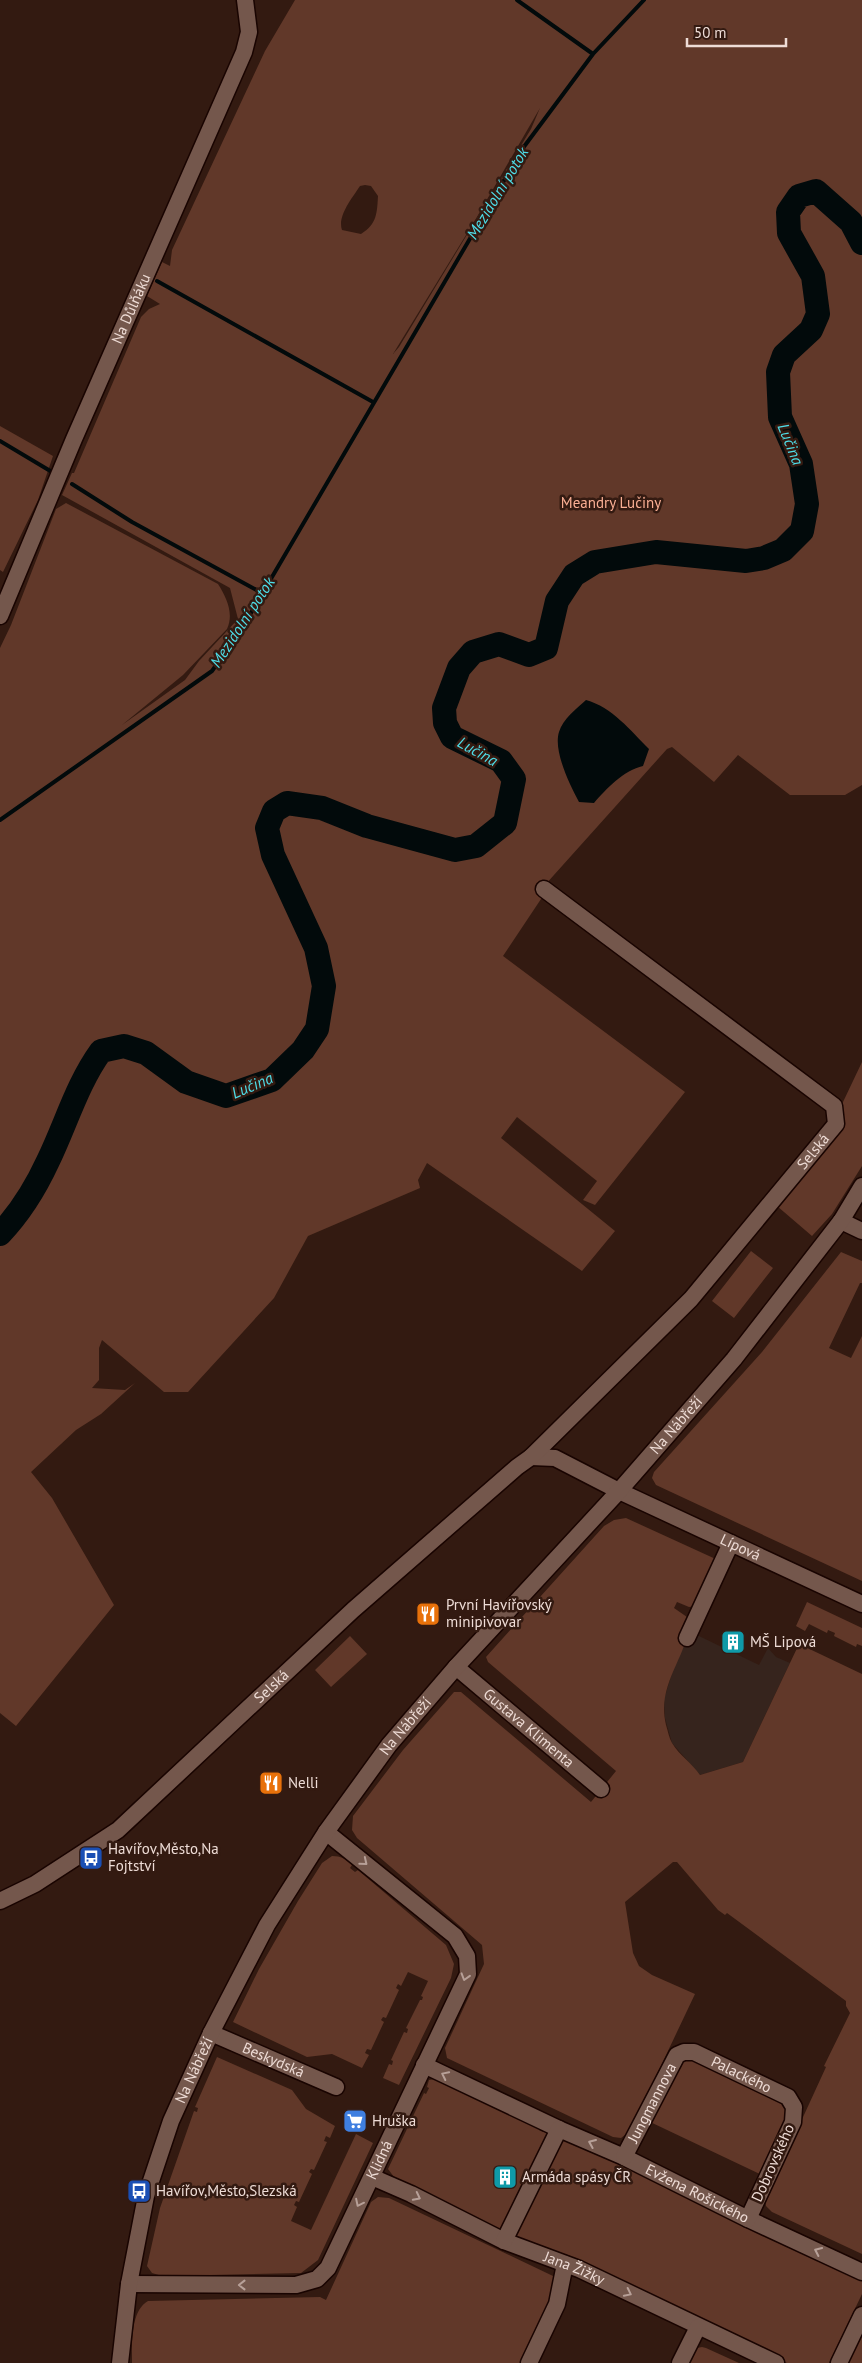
<svg xmlns="http://www.w3.org/2000/svg" width="862" height="2363" font-family="'PT Sans',sans-serif">
<style>
.education{fill:#36241d}
.green{fill:#613829;fill-rule:evenodd}
.water{fill:#020a0b}
.lines{fill:none;stroke-linecap:round;stroke-linejoin:round}
.stream{stroke:#020a0b;stroke-width:4}
.river{stroke:#020a0b;stroke-width:24}
.street-casing{stroke:#190401;stroke-width:19}
.street{stroke:#74574c;stroke-width:16}
.oneway{stroke:#b7a098}
.labels{text-anchor:middle;stroke-width:5;stroke-linejoin:round;paint-order:stroke}
.street-label{font-size:15px;fill:#eedcd6;stroke:#331a11}
.park-label{font-size:15px;fill:#faaf94;stroke:#331a11}
.poi-label{font-size:15px;fill:#eedcd6;stroke:#331a11;text-anchor:start}
.water-label{font-size:16px;font-style:italic;fill:#4edde8;stroke:#331a11}
</style>
<rect width="100%" height="100%" fill="#331a11"/>
<!-- education -->
<path class="education" d="M 699,1636 L 759,1665 L 768,1648 L 776,1657 L 790,1663 L 743,1762 L 700,1775 L 672,1743 L 665,1718 L 664,1699 L 673,1670 L 687,1638 Z"/>
<!-- green -->
<path class="green" d="M 295,0 L 862,0 L 862,785 L 845,795 L 790,795 L 738,755 L 714,782 L 672,747 L 667,749 L 545,885 L 543,896 L 503,956 L 685,1092 L 595,1205 L 583,1200 L 597,1181 L 517,1117 L 501,1138 L 615,1231 L 582,1271 L 427,1163 L 418,1180 L 420,1188 L 308,1236 L 274,1298 L 188,1392 L 164,1392 L 102,1340 L 99,1348 L 99,1380 L 92,1388 L 125,1390 L 135,1383 L 101,1414 L 76,1430 L 31,1472 L 52,1498 L 114,1605 L 16,1726 L 0,1713 L 0,648 L 11,625 L 56,509 L 66,503 L 218,584 C 227,598 234,614 227,629 L 183,675 L 122,725 L 185,680 L 199,661 L 238,619 L 230,588 L 62,495 L 72,473 L 74,473 L 141,317 L 149,309 L 160,304 L 147,296 L 162,262 L 170,266 L 172,250 L 265,51 ZM 540,108 L 531,129 L 399,347 L 393,354 L 474,222 ZM 365,185 L 371,186 L 378,196 C 377,213 377,224 361,234 L 342,230 C 337,216 353,197 360,186 Z
M 0,426 L 53,456 L 38,500 L 3,572 L 0,570 Z
M 862,1062 L 862,1166 L 832,1214 L 812,1236 L 777,1206 L 843,1127 L 843,1102 Z
M 751,1251 L 773,1268 L 734,1318 L 712,1301 Z
M 841,1252 L 862,1261 L 862,1283 L 860,1283 L 829,1348 L 851,1358 L 862,1336 L 862,1581 L 656,1485 L 652,1478 L 654,1472 L 762,1352 Z
M 626,1518 L 720,1561 L 695,1606 L 689,1607 L 677,1602 L 674,1608 L 687,1617 C 695,1650 655,1680 666,1725 C 668,1731 669,1738 672,1743 C 679,1755 692,1763 700,1775 L 743,1762 L 799,1644 L 862,1674 L 862,2254 L 772,2212 L 766,2206 L 765,2200 L 826,2067 L 824,2066 L 850,2013 L 846,2006 L 846,2001 L 727,1913 L 725,1915 L 718,1910 L 677,1862 L 673,1862 L 625,1902 L 633,1953 L 639,1966 L 652,1975 L 695,1994 L 630,2131 L 621,2138 L 613,2137 L 447,2058 L 445,2048 L 484,1964 L 482,1945 L 357,1838 L 352,1830 L 353,1816 L 403,1750 L 454,1692 L 461,1692 L 591,1802 L 616,1771 L 488,1662 L 486,1657 L 604,1526 L 614,1520 Z
M 807,1602 L 862,1628 L 862,1646 L 857,1644 L 856,1647 L 834,1636 L 835,1633 L 828,1630 L 827,1633 L 809,1624 L 805,1631 L 796,1626 Z
M 350,1636 L 367,1654 L 331,1687 L 315,1670 Z
M 332,1856 C 341,1856 346,1859 352,1865 L 350,1868 L 355,1872 L 358,1870 L 446,1945 L 454,1964 L 451,1978 L 399,2085 L 383,2078 L 389,2064 L 392,2065 L 393,2061 L 391,2060 L 404,2032 L 407,2033 L 408,2029 L 406,2028 L 420,2000 L 422,2000 L 423,1997 L 421,1996 L 428,1981 L 408,1972 L 401,1986 L 398,1984 L 396,1988 L 399,1990 L 386,2018 L 383,2017 L 381,2020 L 384,2022 L 371,2050 L 367,2049 L 365,2053 L 369,2055 L 362,2068 L 332,2054 L 307,2057 L 233,2022 L 259,1969 L 298,1901 L 322,1863 Z
M 217,2057 L 292,2090 L 306,2109 L 335,2126 L 330,2138 L 326,2136 L 324,2141 L 327,2142 L 314,2170 L 311,2169 L 309,2172 L 312,2174 L 299,2202 L 296,2201 L 294,2205 L 297,2207 L 291,2221 L 311,2230 L 356,2134 L 373,2143 L 318,2260 L 301,2273 L 162,2276 L 152,2273 L 147,2266 L 160,2208 L 194,2111 L 197,2112 L 198,2108 L 195,2107 Z
M 686,2058 L 700,2059 L 787,2101 L 791,2122 L 764,2176 L 646,2120 L 674,2063 Z
M 435,2079 L 541,2127 L 539,2130 L 543,2132 L 545,2129 L 543,2128 L 841,2268 L 840,2271 L 862,2280 L 862,2294 L 829,2363 L 787,2363 L 522,2241 L 394,2177 L 388,2169 L 424,2093 L 426,2094 L 429,2088 L 427,2087 L 429,2080 Z
M 378,2197 L 389,2198 L 553,2276 L 556,2288 L 521,2363 L 132,2363 C 132,2345 130,2311 148,2301 L 320,2297 L 326,2300 L 371,2202 Z
M 862,2321 L 862,2363 L 842,2363 Z
M 702,2347 L 706,2348 L 739,2363 L 687,2363 L 697,2348 Z"/>
<!-- water -->
<path class="water" d="M 586,700 C 612,707 631,731 649,749 L 643,766 C 624,770 606,789 594,803 L 579,802 C 570,785 553,751 559,732 C 563,719 576,709 586,700 Z"/>
<g class="lines">
<!-- stream -->
<path class="stream" d="M 517,0 L 593,54
M 157,281 L 373,402
M 0,441 L 52,472
M 72,484 L 132,522 L 262,593
M 0,820 L 212,671 L 241,630 L 523,148 L 593,54 L 644,0"/>
<!-- river -->
<path class="river" d="M 0,1234 C 19,1214 36,1187 48,1161 C 66,1124 77,1084 101,1051 L 124,1046 L 146,1053 L 186,1082 L 226,1096 L 272,1080 L 303,1050 L 317,1029 L 324,986 L 316,948 L 273,855 L 267,828 L 274,811 L 287,803 L 322,808 L 367,826 L 455,850 L 476,846 L 505,823 L 514,779 L 501,761 L 452,737 L 445,723 L 444,708 L 459,668 L 473,652 L 499,644 L 529,655 L 546,648 L 557,601 L 574,575 L 595,562 L 656,552 L 746,561 L 764,558 L 783,550 L 802,531 L 807,504 L 801,464 L 780,417 L 778,372 L 784,355 L 811,330 L 818,314 L 813,276 L 789,233 L 788,212 L 799,196 L 816,191 L 851,222 L 862,243"/>
<!-- street casing -->
<g class="street-casing">
<g id="street">
<path id="s1" d="M 0,616 L 74,439 L 244,52 L 249,32 L 245,0"/>
<path d="M 841,1221 L 862,1231"/>
<path id="s2" d="M 531,1457 L 555,1458 L 619,1491 L 862,1604"/>
<path d="M 687,1638 L 731,1543"/>
<path id="s3" d="M 456,1667 L 601,1789"/>
<path id="s4" d="M 0,1901 L 35,1884 L 118,1830 L 353,1610 L 517,1467 L 531,1457 L 691,1299 L 836,1124 L 834,1106 L 544,889"/>
<path id="s5" d="M 211,2033 L 336,2087"/>
<path id="s6" d="M 424,2065 L 559,2129 L 624,2157 L 748,2219 L 862,2272"/>
<path id="s7" d="M 624,2157 L 677,2055 L 684,2052 L 694,2052 L 788,2097 L 794,2107 L 793,2122 L 748,2219"/>
<path id="s8" d="M 372,2177 L 411,2194 L 504,2241 L 579,2269 L 776,2363"/>
<path d="M 504,2241 L 559,2129"/>
<path id="s9" d="M 129,2284 L 296,2285 L 317,2279 L 328,2268 L 468,1974 L 467,1956 L 455,1936 L 326,1832"/>
<path id="s10" d="M 120,2363 L 129,2284 L 146,2196 L 171,2121 L 211,2033 L 267,1925 L 326,1832 L 389,1745 L 456,1667 L 619,1491 L 734,1359 L 841,1221 L 862,1186"/>
<path d="M 529,2363 L 557,2304 L 565,2264"/>
<path d="M 680,2363 L 698,2327"/>
<path d="M 839,2363 L 862,2315"/>
</g>
</g>
<!-- street -->
<use href="#street" class="street"/>
</g>
<!-- one-way arrows -->
<defs><path id="oneway-chevron" d="M-2-3.5L2.5 0L-2 3.5" fill="none" stroke-width="1.6" stroke-linecap="round" stroke-linejoin="round" transform="scale(1.25)"/></defs>
<g class="oneway">
<use href="#oneway-chevron" transform="translate(364 1862) rotate(39)"/>
<use href="#oneway-chevron" transform="translate(465 1977) rotate(107)"/>
<use href="#oneway-chevron" transform="translate(445 2075) rotate(-154)"/>
<use href="#oneway-chevron" transform="translate(592 2143) rotate(-157)"/>
<use href="#oneway-chevron" transform="translate(417 2197) rotate(27)"/>
<use href="#oneway-chevron" transform="translate(359 2203) rotate(116)"/>
<use href="#oneway-chevron" transform="translate(818 2251) rotate(-155)"/>
<use href="#oneway-chevron" transform="translate(242 2285) rotate(-180)"/>
<use href="#oneway-chevron" transform="translate(628 2293) rotate(26)"/>
</g>
<!-- icons -->
<defs>
<g id="restaurant-square" transform="scale(1.25)"><rect x="-9" y="-9" width="18" height="18" rx="4" fill="#e8710a" stroke="#331a11"/><path d="M-5-6h1v4h1v-4h1v4h1v-4h1v5L-1.5 .5V6h-2V.5L-5-1ZM5-6V6H3V1.5H1.5Q1.5-4 5-6Z" fill="#fff"/></g>
<g id="building-square" transform="scale(1.25)"><rect x="-9" y="-9" width="18" height="18" rx="4" fill="#0f9aa8" stroke="#331a11"/><path d="M-4-6H4V6H1V3H-1V6H-4ZM-2.5-4.3h1.7v1.8h-1.7ZM.8-4.3h1.7v1.8H.8ZM-2.5-1h1.7V.8h-1.7ZM.8-1h1.7V.8H.8Z" fill="#fff"/></g>
<g id="bus-square" transform="scale(1.25)"><rect x="-9" y="-9" width="18" height="18" rx="4" fill="#1a4fb4" stroke="#331a11"/><path d="M-5-6H5V4H4V6H2V4H-2V6H-4V4H-5ZM-3.5-4V0h7V-4ZM-3.5 1.2v1.5H-2V1.2ZM2 1.2v1.5H3.5V1.2Z" fill="#fff"/></g>
<g id="supermarket-square" transform="scale(1.25)"><rect x="-9" y="-9" width="18" height="18" rx="4" fill="#3f7fe0" stroke="#331a11"/><path d="M-6-5.5h2.5l.6 2H6L4.5 2H-2.5L-4.4-4H-6ZM-1.5 3.2a1.3 1.3 0 1 0 .1 0ZM3 3.2a1.3 1.3 0 1 0 .1 0Z" fill="#fff"/></g>
</defs>
<g fill-rule="evenodd">
<use href="#restaurant-square" x="428" y="1614"/>
<use href="#building-square" x="733" y="1642"/>
<use href="#restaurant-square" x="271" y="1783"/>
<use href="#bus-square" x="91" y="1858"/>
<use href="#supermarket-square" x="355" y="2121"/>
<use href="#building-square" x="505" y="2177"/>
<use href="#bus-square" x="139" y="2191"/>
</g>
<g class="labels">
<!-- street labels -->
<g class="street-label">
<text dy="5" stroke="none"><textPath href="#s1" startOffset="334">Na Důlňáku</textPath></text>
<text dy="5" stroke="none"><textPath href="#s4" startOffset="1111">Selská</textPath></text>
<text dy="5" stroke="none"><textPath href="#s10" startOffset="1114">Na Nábřeží</textPath></text>
<text dy="5" stroke="none"><textPath href="#s2" startOffset="230">Lípová</textPath></text>
<text dy="5" stroke="none"><textPath href="#s4" startOffset="348">Selská</textPath></text>
<text dy="5" stroke="none"><textPath href="#s10" startOffset="709">Na Nábřeží</textPath></text>
<text dy="5" stroke="none"><textPath href="#s3" startOffset="95">Gustava Klimenta</textPath></text>
<text dy="5" stroke="none"><textPath href="#s5" startOffset="68">Beskydská</textPath></text>
<text dy="5" stroke="none"><textPath href="#s10" startOffset="304">Na Nábřeží</textPath></text>
<text dy="5" stroke="none"><textPath href="#s7" startOffset="185">Palackého</textPath></text>
<text dy="5" stroke="none"><textPath href="#s7" startOffset="61">Jungmannova</textPath></text>
<text dy="5" stroke="none"><textPath href="#s9" startOffset="324">Klidná</textPath></text>
<text transform="translate(773 2163) rotate(-66)" y="5">Dobrovského</text>
<text dy="5" stroke="none"><textPath href="#s6" startOffset="302">Evžena Rošického</textPath></text>
<text dy="5" stroke="none"><textPath href="#s8" startOffset="222">Jana Žižky</textPath></text>
</g>
<!-- park labels -->
<g class="park-label">
<text x="611" y="508">Meandry Lučiny</text>
</g>
<!-- poi labels -->
<g class="poi-label">
<text x="446" y="1610">První Havířovský<tspan x="446" dy="17">minipivovar</tspan></text>
<text x="750" y="1647">MŠ Lipová</text>
<text x="288" y="1788">Nelli</text>
<text x="108" y="1854">Havířov,Město,Na<tspan x="108" dy="17">Fojtství</tspan></text>
<text x="372" y="2126">Hruška</text>
<text x="522" y="2182">Armáda spásy ČR</text>
<text x="156" y="2196">Havířov,Město,Slezská</text>
</g>
<!-- water labels -->
<g class="water-label">
<text transform="translate(497 193) rotate(-59)" y="6">Mezidolní potok</text>
<text transform="translate(791 444) rotate(68)" y="6">Lučina</text>
<text transform="translate(242 622) rotate(-57)" y="6">Mezidolní potok</text>
<text transform="translate(478 751) rotate(29)" y="6">Lučina</text>
<text transform="translate(252 1085) rotate(-23)" y="6">Lučina</text>
</g>
</g>
<!-- scale -->
<path d="M687 38v8h99v-8" fill="none" stroke="#eedcd6" stroke-width="2.5"/>
<text x="694" y="38" font-size="15" fill="#eedcd6" stroke="#331a11" stroke-width="4" paint-order="stroke">50 m</text>
</svg>
